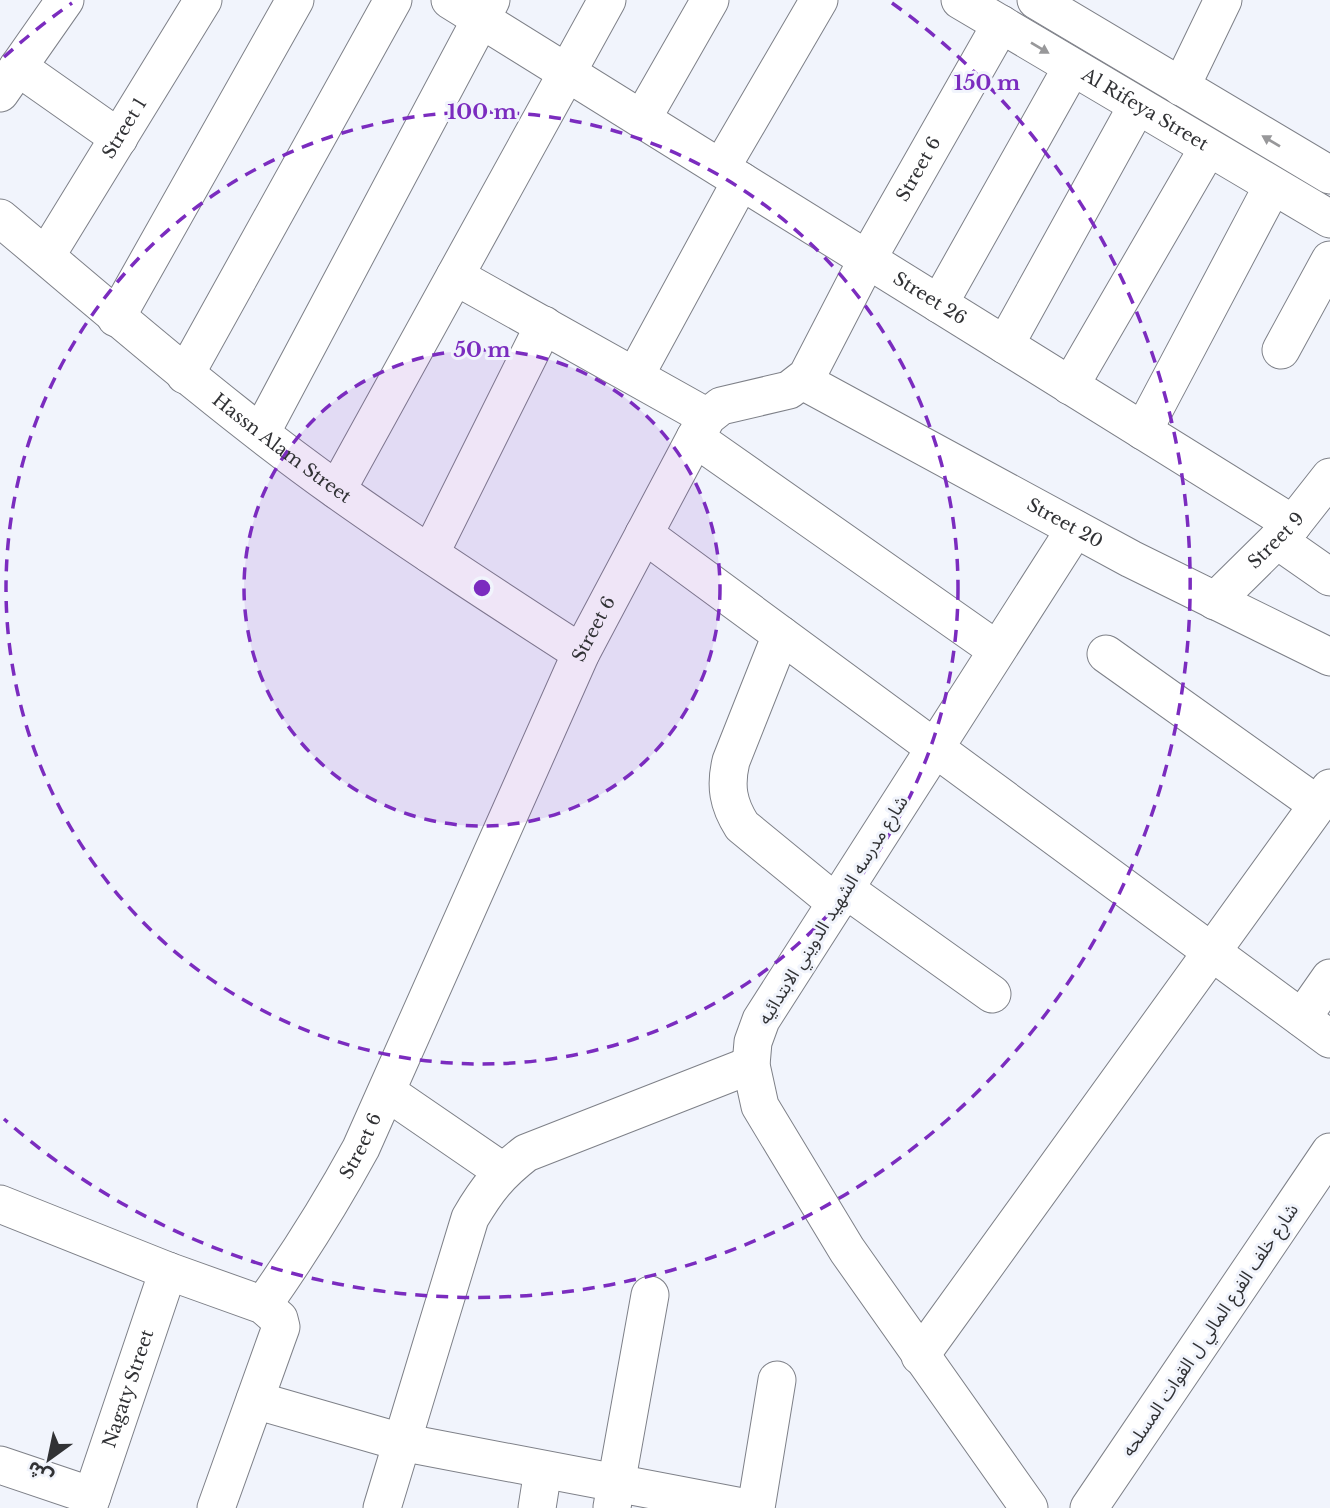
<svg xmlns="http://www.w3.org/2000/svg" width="1330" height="1508" font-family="'Libre Baskerville','Noto Sans Arabic',serif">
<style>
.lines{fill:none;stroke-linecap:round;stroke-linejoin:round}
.minor-casing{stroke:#7e8088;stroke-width:39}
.minor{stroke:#fff;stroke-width:37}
.oneway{fill:#98989a}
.ring{fill:none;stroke:#7b2cbf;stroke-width:3.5;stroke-dasharray:12 9}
.labels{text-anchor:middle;stroke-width:6;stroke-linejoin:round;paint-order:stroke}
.street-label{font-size:18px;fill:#313235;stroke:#f1f4fc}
.centre{fill:#7b2cbf;stroke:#f1f4fc;stroke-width:3.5}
.ring-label{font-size:21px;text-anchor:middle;font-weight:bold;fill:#7b2cbf;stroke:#f1f4fc;stroke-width:6;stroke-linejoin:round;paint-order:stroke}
</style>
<rect width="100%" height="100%" fill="#f1f4fc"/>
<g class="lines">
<!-- minor casing -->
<g class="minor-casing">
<g id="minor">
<path id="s1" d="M 450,0 L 1293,524"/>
<path id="s2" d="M 960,0 L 1330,219"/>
<path d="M 1036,0 L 1330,175"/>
<path d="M 18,67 L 119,138"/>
<path d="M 1181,87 L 1223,0"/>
<path d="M 0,93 L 65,0"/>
<path d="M 642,119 L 710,0"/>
<path d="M 721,168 L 819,0"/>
<path id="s3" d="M 0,218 C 111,311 220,407 338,491 C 417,547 499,600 581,653"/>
<path id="s4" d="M 46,256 L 203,0"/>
<path d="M 455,276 L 707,417"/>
<path d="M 939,304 L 1072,67"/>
<path d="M 116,318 L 295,0"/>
<path d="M 1005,345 L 1137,106"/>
<path d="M 1281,350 L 1330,260"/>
<path d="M 185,375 L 393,0"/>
<path d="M 635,376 L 741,181"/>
<path id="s5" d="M 803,381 L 1131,559 L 1330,657"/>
<path d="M 1070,386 L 1208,148"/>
<path d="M 1143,431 L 1272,187"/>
<path d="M 261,433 L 491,0"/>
<path d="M 695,438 L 997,650"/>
<path d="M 337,490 L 607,0"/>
<path d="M 644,534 L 1330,1039"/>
<path d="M 1277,540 L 1330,577"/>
<path d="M 430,554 L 544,325"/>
<path id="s6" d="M 1215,601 L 1293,524 L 1330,477"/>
<path d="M 781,635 L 731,761 C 725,786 728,804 742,826 L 836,903"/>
<path d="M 1106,654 L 1318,805"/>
<path d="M 845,889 L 992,994"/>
<path d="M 1302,1018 L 1330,978"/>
<path d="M 387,1092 L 502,1171"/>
<path d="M 0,1204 L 168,1271 L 263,1305 L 279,1319 L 281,1327 L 277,1338 L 216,1508"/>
<path id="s7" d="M 263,1305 C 299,1254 331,1203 361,1148 L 581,653 L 695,438 L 707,417 L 721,406 L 789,390 L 807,376 L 868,258 L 1001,24"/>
<path d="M 920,1356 L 1330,788"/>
<path d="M 255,1400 L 401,1442 L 747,1508"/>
<path d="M 0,1465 L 92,1496"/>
<path d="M 612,1507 L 650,1295"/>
<path id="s8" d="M 88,1508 L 168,1271"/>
<path d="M 382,1508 L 470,1218 C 487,1189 499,1174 526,1153 L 751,1065"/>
<path d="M 537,1508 L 543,1470"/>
<path d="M 756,1508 L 777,1380"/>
<path d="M 1029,1508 L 847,1250 L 760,1106 L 751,1065 L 753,1042 L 761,1020 L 1075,529"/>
<path d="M 1089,1508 L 1330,1152"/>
</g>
</g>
<!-- minor -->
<use href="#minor" class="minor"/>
</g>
<!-- one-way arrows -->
<defs><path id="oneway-solid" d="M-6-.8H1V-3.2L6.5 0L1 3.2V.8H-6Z" transform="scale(1.75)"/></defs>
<g class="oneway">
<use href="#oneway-solid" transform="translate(1040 48) rotate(31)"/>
<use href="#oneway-solid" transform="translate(1271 141) rotate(-149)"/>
</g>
<!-- distance rings -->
<circle cx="482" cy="588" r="238" fill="#7b2cbf" fill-opacity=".12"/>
<g class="ring">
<circle cx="482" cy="588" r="238"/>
<circle cx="482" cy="588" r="476"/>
<path d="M4 57A714 714 0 0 1 72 3M892 3A714 714 0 1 1 4 1119"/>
</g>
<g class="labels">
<!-- street labels -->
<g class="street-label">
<text dy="6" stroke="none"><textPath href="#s2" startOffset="215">Al Rifeya Street</textPath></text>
<text dy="6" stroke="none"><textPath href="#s4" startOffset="150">Street 1</textPath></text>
<text dy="6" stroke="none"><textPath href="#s7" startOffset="1340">Street 6</textPath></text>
<text dy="6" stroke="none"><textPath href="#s1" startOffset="565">Street 26</textPath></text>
<text dy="6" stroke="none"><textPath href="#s3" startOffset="364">Hassn Alam Street</textPath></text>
<text dy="6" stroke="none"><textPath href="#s5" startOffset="298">Street 20</textPath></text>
<text dy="6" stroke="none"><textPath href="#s6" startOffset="86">Street 9</textPath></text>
<text dy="6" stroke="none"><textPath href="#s7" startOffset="754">Street 6</textPath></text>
<text transform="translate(833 910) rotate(-58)" y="6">شارع مدرسه الشهيد الدويني الابتدائيه</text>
<text dy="6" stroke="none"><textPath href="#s7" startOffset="187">Street 6</textPath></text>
<text transform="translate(1210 1330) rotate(-56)" y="6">شارع خلف الفرع المالي ل القوات المسلحه</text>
<text dy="6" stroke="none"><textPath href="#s8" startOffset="126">Nagaty Street</textPath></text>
</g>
</g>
<circle cx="482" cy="588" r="10" class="centre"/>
<g class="ring-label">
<text x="987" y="90">150 m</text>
<text x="482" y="119">100 m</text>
<text x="482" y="357">50 m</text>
</g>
<!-- north arrow -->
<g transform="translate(49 1459) rotate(213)" stroke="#f1f4fc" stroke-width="5" paint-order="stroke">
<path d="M0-5L12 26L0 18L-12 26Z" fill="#313235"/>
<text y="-10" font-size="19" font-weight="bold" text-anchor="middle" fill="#313235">ش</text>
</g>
</svg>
